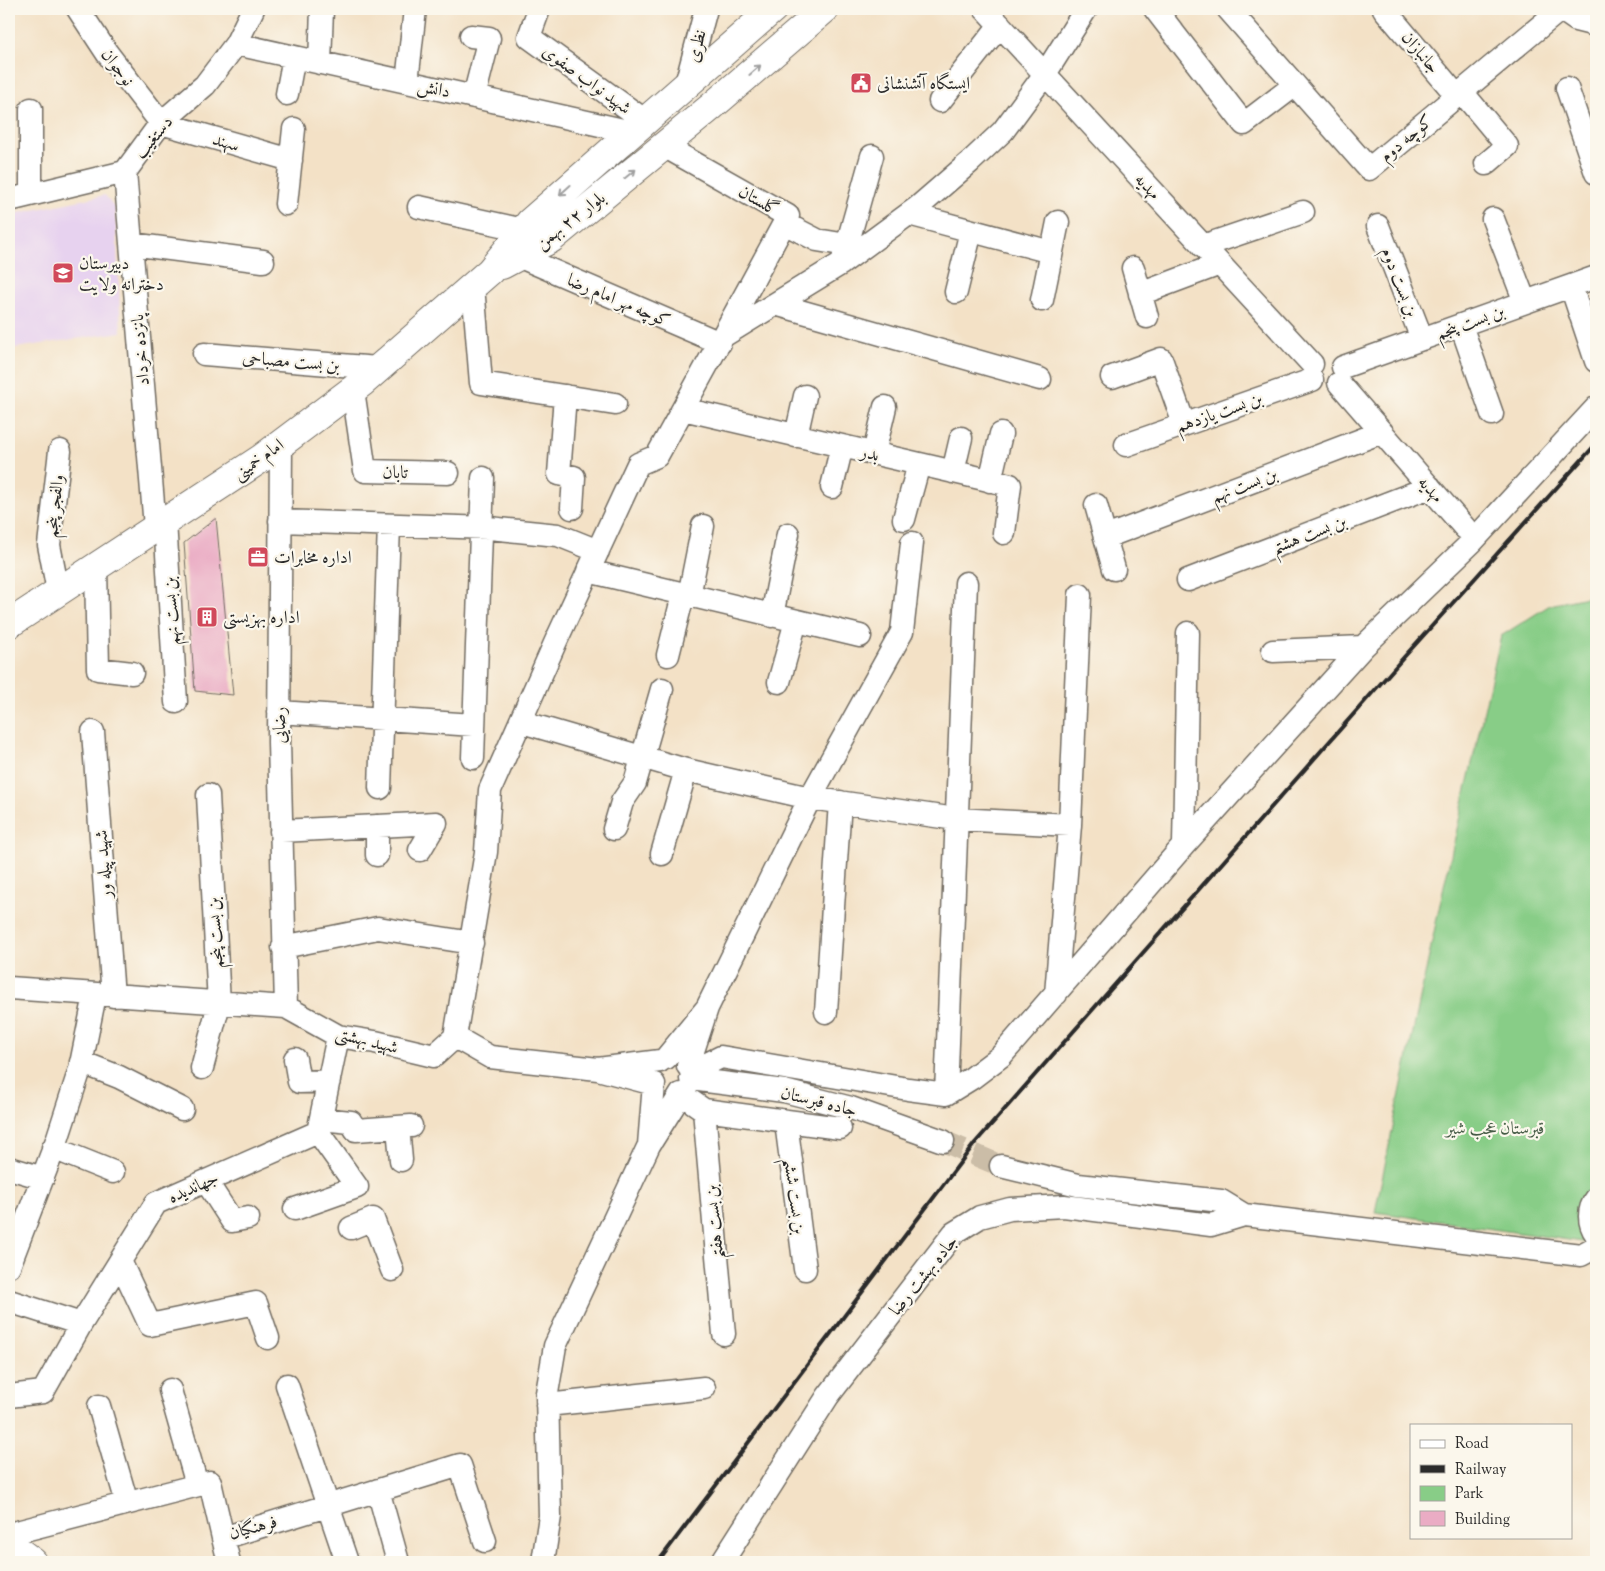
<svg xmlns="http://www.w3.org/2000/svg" width="1605" height="1571" font-family="'Sorts Mill Goudy',Amiri,serif">
<style>
.built{fill:#e7d2ef}
.green{fill:#88cd87;stroke:#5a7c59}
.building{fill:#eaacc4}
.lines{fill:none;stroke-linecap:round;stroke-linejoin:round}
.minor-tunnel{stroke:#cbbda7;stroke-width:22;stroke-dasharray:22 11;stroke-linecap:butt}
.minor-casing{stroke:#716b61;stroke-width:25}
.major-casing{stroke:#716b61;stroke-width:30}
.minor{stroke:#fff;stroke-width:22}
.major{stroke:#fff;stroke-width:28}
.rail{stroke:#2b2b2b;stroke-width:4}
.oneway{stroke:#a0a0a0}
.labels{text-anchor:middle;stroke-width:4.5;stroke-linejoin:round;paint-order:stroke}
.street-label{font-size:18px;fill:#2b2b2b;stroke:#fbf7ec}
.poi-label{font-size:18px;fill:#2b2b2b;stroke:#fbf7ec;text-anchor:start}
.park-label{font-size:18px;fill:#475c47;stroke:#fbf7ec}
</style>
<rect width="100%" height="100%" fill="#fbf7ec"/>
<filter id="ink" filterUnits="userSpaceOnUse"><feTurbulence type="fractalNoise" baseFrequency=".02" numOctaves="2"/><feDisplacementMap in="SourceGraphic" scale="10" xChannelSelector="R" yChannelSelector="G"/><feConvolveMatrix kernelMatrix="1 2 1 2 8 2 1 2 1" color-interpolation-filters="sRGB"/></filter>
<filter id="wash" filterUnits="userSpaceOnUse"><feTurbulence type="fractalNoise" baseFrequency=".0096" numOctaves="4" result="noise"/><feDisplacementMap in="SourceGraphic" scale="20" xChannelSelector="R" yChannelSelector="G"/><feGaussianBlur stdDeviation="1.12" result="paint"/><feColorMatrix in="noise" values="0 0 0 0 0 0 0 0 0 0 0 0 0 0 0 0 0 1.4 0 .05"/><feComposite in="paint" operator="in"/></filter>
<g filter="url(#wash)">
<rect width="100%" height="100%" fill="#f3e1c6"/>
<!-- built -->
<path class="built" d="M 105,195 L 115,208 L 121,332 L 9,349 L 9,215 Z"/>
<!-- green -->
<path class="green" d="M 1596,595 L 1596,1244 L 1375,1212 L 1441,899 L 1501,636 L 1550,605 Z"/>
<g id="blocks">
<!-- building -->
<path class="building" d="M 216,518 L 233,695 L 195,691 L 184,543 Z"/>
</g>
</g>
<g filter="url(#ink)">
<use href="#blocks" fill-opacity="0" stroke="#716b61" stroke-width="1"/>
<g class="lines">
<!-- minor-tunnel -->
<path class="minor-tunnel" d="M 943,1141 L 1001,1166"/>
<!-- minor casing -->
<g class="minor-casing">
<path id="minor" d="M 78,9 L 107,53 L 161,123 L 291,160
M 539,9 L 529,37 L 644,120
M 985,9 L 1312,364
M 1155,9 L 1244,124 L 1295,85
M 1228,9 L 1369,169 L 1561,9
M 1384,9 L 1457,96
M 1560,9 L 1576,20 L 1596,25
M 471,36 L 489,38 L 474,97
M 236,44 L 632,132
M 320,63 L 322,9
M 407,82 L 415,9
M 686,84 L 706,9
M 1567,88 L 1596,173
M 1462,92 L 1507,146 L 1486,164
M 287,94 L 294,57
M 940,101 L 1000,25
M 31,109 L 31,194
M 664,146 L 788,216 L 724,334
M 125,172 L 155,527
M 9,200 L 125,172 L 161,123 L 205,85 L 236,44 L 253,9
M 286,204 L 294,129
M 419,207 L 524,230
M 909,214 L 1051,252
M 1493,219 L 1525,302
M 784,223 L 817,240 L 847,245
M 1378,226 L 1422,339
M 131,244 L 263,261
M 1203,246 L 1303,212
M 518,256 L 720,343
M 842,263 L 872,156
M 1133,268 L 1147,317
M 473,286 L 481,383 L 615,404
M 1571,286 L 1596,361
M 956,292 L 971,231
M 1140,294 L 1220,264
M 1042,300 L 1058,222
M 775,304 L 1040,379
M 1461,325 L 1492,414
M 204,354 L 378,368
M 1343,367 L 1596,277
M 1112,377 L 1161,359 L 1184,424
M 1339,383 L 1465,528
M 353,390 L 365,471 L 448,473
M 565,396 L 559,474 L 574,477 L 572,508
M 683,409 L 1010,485 L 1004,533
M 796,436 L 805,396
M 281,444 L 279,742 L 286,1007
M 1126,445 L 1312,380
M 874,453 L 885,407
M 953,472 L 961,438
M 990,481 L 1001,434
M 832,487 L 842,446
M 1096,505 L 1114,569
M 904,519 L 919,464
M 165,521 L 176,702
M 280,521 L 489,528 L 558,535 L 598,551
M 1106,537 L 1382,432
M 96,566 L 98,669 L 132,673
M 588,571 L 860,636
M 1188,580 L 1430,487
M 58,591 L 49,545 L 60,451
M 689,596 L 703,526
M 772,616 L 788,534
M 1273,651 L 1363,647
M 668,655 L 683,595
M 779,682 L 796,621
M 279,712 L 474,725
M 522,722 L 686,770 L 810,798 L 956,819 L 1070,825
M 93,732 L 113,996
M 473,758 L 483,478
M 380,788 L 389,525
M 377,826 L 377,855
M 614,829 L 622,802 L 635,783 L 662,689
M 281,831 L 436,823 L 420,850
M 1184,845 L 1188,633
M 662,854 L 686,770
M 283,947 L 378,928 L 472,943
M 9,988 L 286,1007 L 338,1036 L 375,1042 L 434,1056 L 455,1037 L 490,1057 L 598,1069
M 1056,994 L 1070,825 L 1080,595
M 707,1008 L 810,798 L 902,632 L 912,543
M 826,1012 L 840,802
M 455,1037 L 486,852 L 490,790 L 556,641 L 638,464 L 657,456 L 723,336 L 842,263 L 918,207 L 970,162 L 1003,131 L 1045,74 L 1086,9
M 666,1058 L 707,1008 L 688,1066
M 295,1059 L 299,1082 L 329,1081
M 660,1061 L 598,1069 L 654,1084 L 649,1145 L 681,1094 L 704,1110 L 840,1128
M 81,1062 L 119,1077 L 182,1109
M 202,1068 L 219,1004 L 208,795
M 691,1072 L 721,1057 L 908,1089 L 946,1094 L 972,1078 L 1001,1056 L 1184,845 L 1363,647 L 1472,542 L 1596,408
M 691,1079 L 784,1091 L 851,1108 L 943,1141
M 946,1094 L 966,583
M 704,1110 L 724,1334
M 321,1119 L 351,1122 L 356,1130 L 411,1126
M 786,1122 L 805,1269
M 398,1127 L 401,1160
M 53,1148 L 113,1172
M 1001,1166 L 1078,1185 L 1221,1201 L 1244,1215 L 1581,1255 L 1596,1247
M 9,1168 L 43,1178
M 206,1181 L 232,1221 L 248,1218
M 1596,1199 C 1588,1209 1588,1223 1596,1234
M 295,1209 L 357,1187 L 318,1132
M 351,1228 L 373,1219 L 392,1270
M 120,1261 L 150,1325 L 256,1303 L 268,1338
M 9,1266 L 57,1140 L 80,1069 L 95,995
M 9,1301 L 81,1324
M 287,1385 L 347,1562
M 170,1390 L 197,1485
M 9,1396 L 43,1392 L 81,1324 L 156,1203 L 318,1132 L 338,1036
M 547,1405 L 704,1388
M 99,1406 L 127,1503
M 378,1490 L 398,1562
M 9,1534 L 210,1482 L 223,1538 L 460,1465 L 485,1541
M 223,1538 L 229,1562
M 543,1562 L 550,1516 L 547,1393 L 555,1346 L 649,1145
M 722,1562 L 828,1396 L 954,1233 L 980,1217 L 1010,1209 L 1064,1206 L 1211,1225 L 1244,1215"/>
</g>
<!-- major casing -->
<g class="major-casing">
<path id="major" d="M 502,265 L 551,239 L 711,107 L 825,9
M 9,624 L 262,458 L 363,382 L 490,271 L 530,222 L 773,9
M 9,1544 L 33,1562"/>
</g>
<!-- minor -->
<use href="#minor" class="minor"/>
<!-- major -->
<use href="#major" class="major"/>
<!-- rail -->
<path class="rail" d="M 658,1562 L 975,1143 L 1404,657 L 1596,444"/>
</g>
<!-- one-way arrows -->
<defs><path id="oneway-shaft" d="M-6 0H5M1.5-3L5.5 0L1.5 3" fill="none" stroke-width="1.6" stroke-linecap="round" stroke-linejoin="round" transform="scale(1.25)"/></defs>
<g class="oneway">
<use href="#oneway-shaft" transform="translate(755 70) rotate(-41)"/>
<use href="#oneway-shaft" transform="translate(630 174) rotate(-39)"/>
<use href="#oneway-shaft" transform="translate(565 190) rotate(138)"/>
</g>
</g>
<!-- icons -->
<defs>
<g id="civic-square" transform="scale(1.125)"><rect x="-9" y="-9" width="18" height="18" rx="4" fill="#d1495b" stroke="#fbf7ec"/><path d="M-.6-6.5H3V-4.5H.6V-3L4-1V1h2V6H-6V1h2V-1L-.6-3ZM-1.2 2.5V6h2.4V2.5Z" fill="#fff"/></g>
<g id="school-square" transform="scale(1.125)"><rect x="-9" y="-9" width="18" height="18" rx="4" fill="#d1495b" stroke="#fbf7ec"/><path d="M0-5L7-2L0 1L-7-2ZM-4 1L0 2.5L4 1V4Q0 6-4 4Z" fill="#fff"/></g>
<g id="office-square" transform="scale(1.125)"><rect x="-9" y="-9" width="18" height="18" rx="4" fill="#d1495b" stroke="#fbf7ec"/><path d="M-6-3h4V-5.5h4V-3h4V5H-6ZM-1-4.5V-3h2v-1.5ZM-6 0V1H6V0Z" fill="#fff"/></g>
<g id="building-square" transform="scale(1.125)"><rect x="-9" y="-9" width="18" height="18" rx="4" fill="#d1495b" stroke="#fbf7ec"/><path d="M-4-6H4V6H1V3H-1V6H-4ZM-2.5-4.3h1.7v1.8h-1.7ZM.8-4.3h1.7v1.8H.8ZM-2.5-1h1.7V.8h-1.7ZM.8-1h1.7V.8H.8Z" fill="#fff"/></g>
</defs>
<g fill-rule="evenodd">
<use href="#civic-square" x="861" y="83"/>
<use href="#school-square" x="63" y="273"/>
<use href="#office-square" x="258" y="557"/>
<use href="#building-square" x="207" y="617"/>
</g>
<g class="labels">
<!-- street labels -->
<g class="street-label">
<text transform="translate(696 46) rotate(-76)" y="6">نظری</text>
<text transform="translate(1421 52) rotate(50)" y="6">جانبازان</text>
<text transform="translate(118 67) rotate(53)" y="6">نوجوان</text>
<text transform="translate(587 79) rotate(36)" y="6">شهید نواب صفوی</text>
<text transform="translate(434 88) rotate(12)" y="6">دانش</text>
<text transform="translate(153 137) rotate(-50)" y="6">دستغیب</text>
<text transform="translate(1406 138) rotate(-40)" y="6">کوچه دوم</text>
<text transform="translate(226 142) rotate(16)" y="6">سهند</text>
<text transform="translate(1148 186) rotate(47)" y="6">مهدیه</text>
<text transform="translate(759 200) rotate(30)" y="6">گلستان</text>
<text transform="translate(570 220) rotate(-37)" y="6">بلوار ۲۲ بهمن</text>
<text transform="translate(1400 282) rotate(69)" y="6">بن بست دوم</text>
<text transform="translate(619 300) rotate(23)" y="6">کوچه مهر امام رضا</text>
<text transform="translate(1470 322) rotate(-20)" y="6">بن بست پنجم</text>
<text transform="translate(140 350) rotate(-95)" y="6">پانزده خرداد</text>
<text transform="translate(291 361) rotate(5)" y="6">بن بست مصباحی</text>
<text transform="translate(1219 412) rotate(-19)" y="6">بن بست یازدهم</text>
<text transform="translate(870 453) rotate(13)" y="6">بدر</text>
<text transform="translate(258 459) rotate(-35)" y="6">امام خمینی</text>
<text transform="translate(395 472) rotate(1)" y="6">تابان</text>
<text transform="translate(1244 485) rotate(-21)" y="6">بن بست نهم</text>
<text transform="translate(1431 489) rotate(49)" y="6">مهدیه</text>
<text transform="translate(54 506) rotate(-84)" y="6">والفجر پنجم</text>
<text transform="translate(1309 534) rotate(-21)" y="6">بن بست هشتم</text>
<text transform="translate(171 611) rotate(-93)" y="6">بن بست نهم</text>
<text transform="translate(279 725) rotate(-90)" y="6">رضایی</text>
<text transform="translate(103 864) rotate(-94)" y="6">شهید پیله ور</text>
<text transform="translate(215 933) rotate(-93)" y="6">بن بست پنجم</text>
<text transform="translate(367 1040) rotate(14)" y="6">شهید بهشتی</text>
<text transform="translate(819 1101) rotate(14)" y="6">جاده قبرستان</text>
<text transform="translate(193 1187) rotate(-24)" y="6">جهاندیده</text>
<text transform="translate(795 1196) rotate(83)" y="6">بن بست ششم</text>
<text transform="translate(714 1222) rotate(-95)" y="6">بن بست هفتم</text>
<text transform="translate(923 1275) rotate(-51)" y="6">جاده بهشت رضا</text>
<text transform="translate(253 1527) rotate(-15)" y="6">فرهنگیان</text>
</g>
<!-- poi labels -->
<g class="poi-label">
<text x="877" y="89">ایستگاه آتشنشانی</text>
<text x="79" y="269">دبیرستان<tspan x="79" dy="21">دخترانه ولایت</tspan></text>
<text x="274" y="563">اداره مخابرات</text>
<text x="223" y="623">اداره بهزیستی</text>
</g>
<!-- park labels -->
<g class="park-label">
<text x="1495" y="1134">قبرستان عجب شیر</text>
</g>
</g>
<!-- margin -->
<rect width="1605" height="1571" fill="none" stroke="#fbf7ec" stroke-width="30"/>
<!-- legend -->
<rect x="1410" y="1424" width="162" height="115" fill="#fbf7ec" stroke="#a8a59f"/>
<rect x="1420" y="1440" width="25" height="8" fill="#ffffff" stroke="#a8a59f"/>
<text x="1455" y="1448" font-size="15" fill="#2b2b2b">Road</text>
<rect x="1420" y="1465" width="25" height="8" fill="#2b2b2b" stroke="#a8a59f"/>
<text x="1455" y="1474" font-size="15" fill="#2b2b2b">Railway</text>
<rect x="1420" y="1486" width="25" height="15" fill="#88cd87" stroke="#a8a59f"/>
<text x="1455" y="1498" font-size="15" fill="#2b2b2b">Park</text>
<rect x="1420" y="1511" width="25" height="15" fill="#eaacc4" stroke="#a8a59f"/>
<text x="1455" y="1524" font-size="15" fill="#2b2b2b">Building</text>
</svg>
